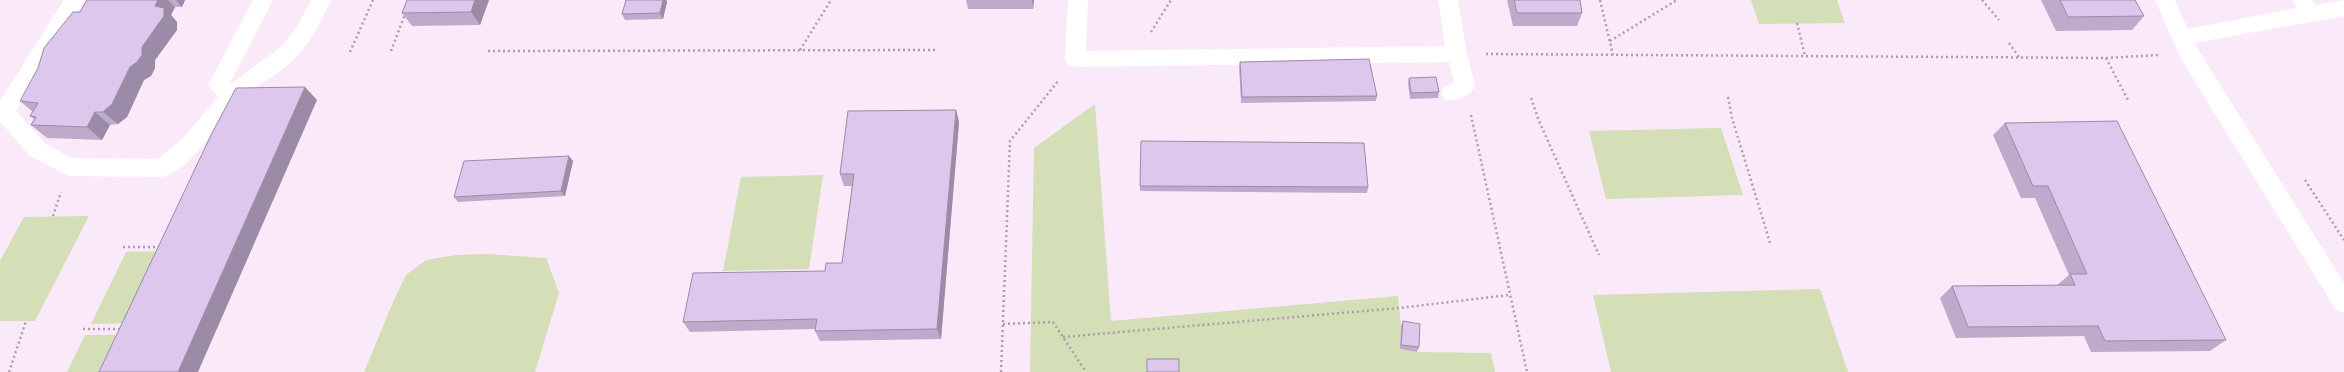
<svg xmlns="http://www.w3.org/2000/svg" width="2344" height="372" font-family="'Open Sans',sans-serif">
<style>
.green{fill:#d4deb7}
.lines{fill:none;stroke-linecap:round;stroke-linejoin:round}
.path{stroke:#ac9fab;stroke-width:2.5;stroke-dasharray:2 3;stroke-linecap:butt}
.minor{fill:#fff;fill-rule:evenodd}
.wall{fill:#beabcc}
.shaded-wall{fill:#9b8ba6}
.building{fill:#ddc7ed;stroke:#9b8ba6}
</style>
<rect width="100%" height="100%" fill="#fae9f9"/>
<!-- green -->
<path class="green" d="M 1751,0 L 1837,0 L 1845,23 L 1759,24 Z
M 1095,104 L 1111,321 L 1398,296 L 1401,326 L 1400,349 L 1417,352 L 1491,353 L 1495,372 L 1030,372 L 1034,148 Z
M 1721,128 L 1743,195 L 1606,199 L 1589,131 Z
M 823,175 L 809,269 L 723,271 L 741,177 Z
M 89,216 L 35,321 L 0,321 L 0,261 L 24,217 Z
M 174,251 L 139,323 L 91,324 L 126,252 Z
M 486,254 L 546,258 L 559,293 L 535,372 L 364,372 L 394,300 L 406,275 L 426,260 L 455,255 Z
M 1820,289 L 1848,372 L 1611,372 L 1593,295 Z
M 85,335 L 133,335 L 116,372 L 67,372 Z"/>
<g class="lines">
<!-- path -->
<path class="path" d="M 1600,0 L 1613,55
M 1982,0 L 1999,20
M 1797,23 L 1805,56
M 1151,32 L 1171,0
M 1610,41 L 1677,0
M 2009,43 L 2019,57
M 800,50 L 831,0
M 391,51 L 405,14
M 488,51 L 935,50
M 350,52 L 373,0
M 1486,54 L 2106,58 L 2159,55
M 2106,58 L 2129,102
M 1728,97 L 1732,118 L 1771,246
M 1531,98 L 1539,121 L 1599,255
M 1471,115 L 1527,372
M 2305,180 L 2344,240
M 53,216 L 61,192
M 123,247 L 161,247
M 1003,324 L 1053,322 L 1086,372
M 83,329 L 123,329
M 1063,337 L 1399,308 L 1509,295
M 9,372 L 26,321
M 1001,372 L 1010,141 L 1059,80"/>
<!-- minor -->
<path class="minor" d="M 64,0 L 85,0 L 16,111 L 46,144 L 72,158 L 158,159 L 182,139 L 218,97 L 208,85 L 253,0 L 273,0 L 230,83 L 231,84 L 282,46 L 298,25 L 311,0 L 331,0 C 321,20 312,41 296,57 C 279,75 255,85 238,102 C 215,125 195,166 163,177 L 69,176 L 30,156 L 0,122 L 0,101 Z
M 1068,0 L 1088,0 L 1086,51 L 1445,46 L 1438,0 L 1458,0 L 1467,54 L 1475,86 C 1470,97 1455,103 1444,99 L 1441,93 L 1444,87 L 1454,82 L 1449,62 L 1075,67 L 1068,65 L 1065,59 Z
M 2155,0 L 2175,0 L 2188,29 L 2296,8 L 2293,0 L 2312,0 L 2316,5 L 2344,0 L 2344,16 L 2194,43 L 2344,283 L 2344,313 L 2336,310 L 2181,59 Z"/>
</g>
<!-- wall -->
<path class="wall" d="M 87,0 L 185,0 L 182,7 L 175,7 L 171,15 L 177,22 L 177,30 L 155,60 L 155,68 L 151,76 L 144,80 L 127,117 L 118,124 L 110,125 L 102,140 L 47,138 L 31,125 L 34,119 L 30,116 L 33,112 L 20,101 L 80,12 Z
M 489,0 L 480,25 L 412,26 L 402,13 Z
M 626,0 L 666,0 L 667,2 L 663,19 L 625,20 L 622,14 Z
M 966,0 L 1034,0 L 1033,9 L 968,9 Z
M 1507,0 L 1580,0 L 1582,13 L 1577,26 L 1513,26 Z
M 2041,0 L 2135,0 L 2144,16 L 2132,30 L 2056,31 Z
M 1240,62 L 1377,96 L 1376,101 L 1241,103 L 1239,67 Z
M 1409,78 L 1439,92 L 1438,98 L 1410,99 L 1408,83 Z
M 956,110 L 959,122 L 941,339 L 820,341 L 815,331 L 815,329 L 690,332 L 683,322 L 825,271 L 842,263 L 852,186 L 844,186 L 840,174 Z
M 2005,123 L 2226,340 L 2210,351 L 2091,352 L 2084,336 L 1956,338 L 1940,298 L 1952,286 L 2057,285 L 2069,275 L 2035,198 L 2021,198 L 1993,135 Z
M 573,161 L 565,196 L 458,202 L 454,197 Z
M 1140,186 L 1368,187 L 1367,193 L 1140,191 Z
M 1403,321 L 1419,347 L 1417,352 L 1400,349 L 1401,326 Z"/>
<!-- shaded-wall -->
<path class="shaded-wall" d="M 158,0 L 168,0 L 175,7 L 171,15 L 177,22 L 177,30 L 155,60 L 155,68 L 151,76 L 144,80 L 127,117 L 118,124 L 103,112 L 142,47 L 155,6 Z
M 176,0 L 185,0 L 182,7 Z
M 475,0 L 489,0 L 480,25 L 471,12 Z
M 663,0 L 666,0 L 667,2 L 663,19 L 660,13 Z
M 1032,0 L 1034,0 L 1033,9 Z
M 305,87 L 317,100 L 198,372 L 178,372 Z
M 956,110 L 959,122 L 941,339 L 937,329 Z
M 95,112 L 110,125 L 102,140 L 87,127 Z
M 569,156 L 573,161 L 565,196 L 561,191 Z"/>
<!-- building -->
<path class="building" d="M 87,0 L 158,0 L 155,6 L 164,8 L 164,16 L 142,47 L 142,55 L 137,62 L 130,67 L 112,104 L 103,112 L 95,112 L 87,127 L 31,125 L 36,117 L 30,116 L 38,103 L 20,101 L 38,68 L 44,48 L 73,12 L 80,12 Z
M 407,0 L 475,0 L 471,12 L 402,13 Z
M 626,0 L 663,0 L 660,13 L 622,14 Z
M 1514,0 L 1580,0 L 1582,13 L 1517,13 Z
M 2060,0 L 2135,0 L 2144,16 L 2068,17 Z
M 1369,59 L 1377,96 L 1242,97 L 1240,62 Z
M 1436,77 L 1439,92 L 1411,93 L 1409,78 Z
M 305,87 L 178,372 L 99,372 L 212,133 L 236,88 Z
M 956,110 L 937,329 L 815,331 L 817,319 L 683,322 L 693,273 L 825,271 L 826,263 L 842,263 L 854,174 L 840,174 L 848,111 Z
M 2117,121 L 2226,340 L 2105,341 L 2098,326 L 1968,327 L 1952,286 L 2075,285 L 2070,274 L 2087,274 L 2048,186 L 2033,186 L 2005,123 Z
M 1141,141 L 1364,143 L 1368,187 L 1140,186 Z
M 569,156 L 561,191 L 454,197 L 464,161 Z
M 1403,321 L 1420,324 L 1419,347 L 1401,345 Z
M 1147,359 L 1179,359 L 1179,372 L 1147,372 Z"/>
</svg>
